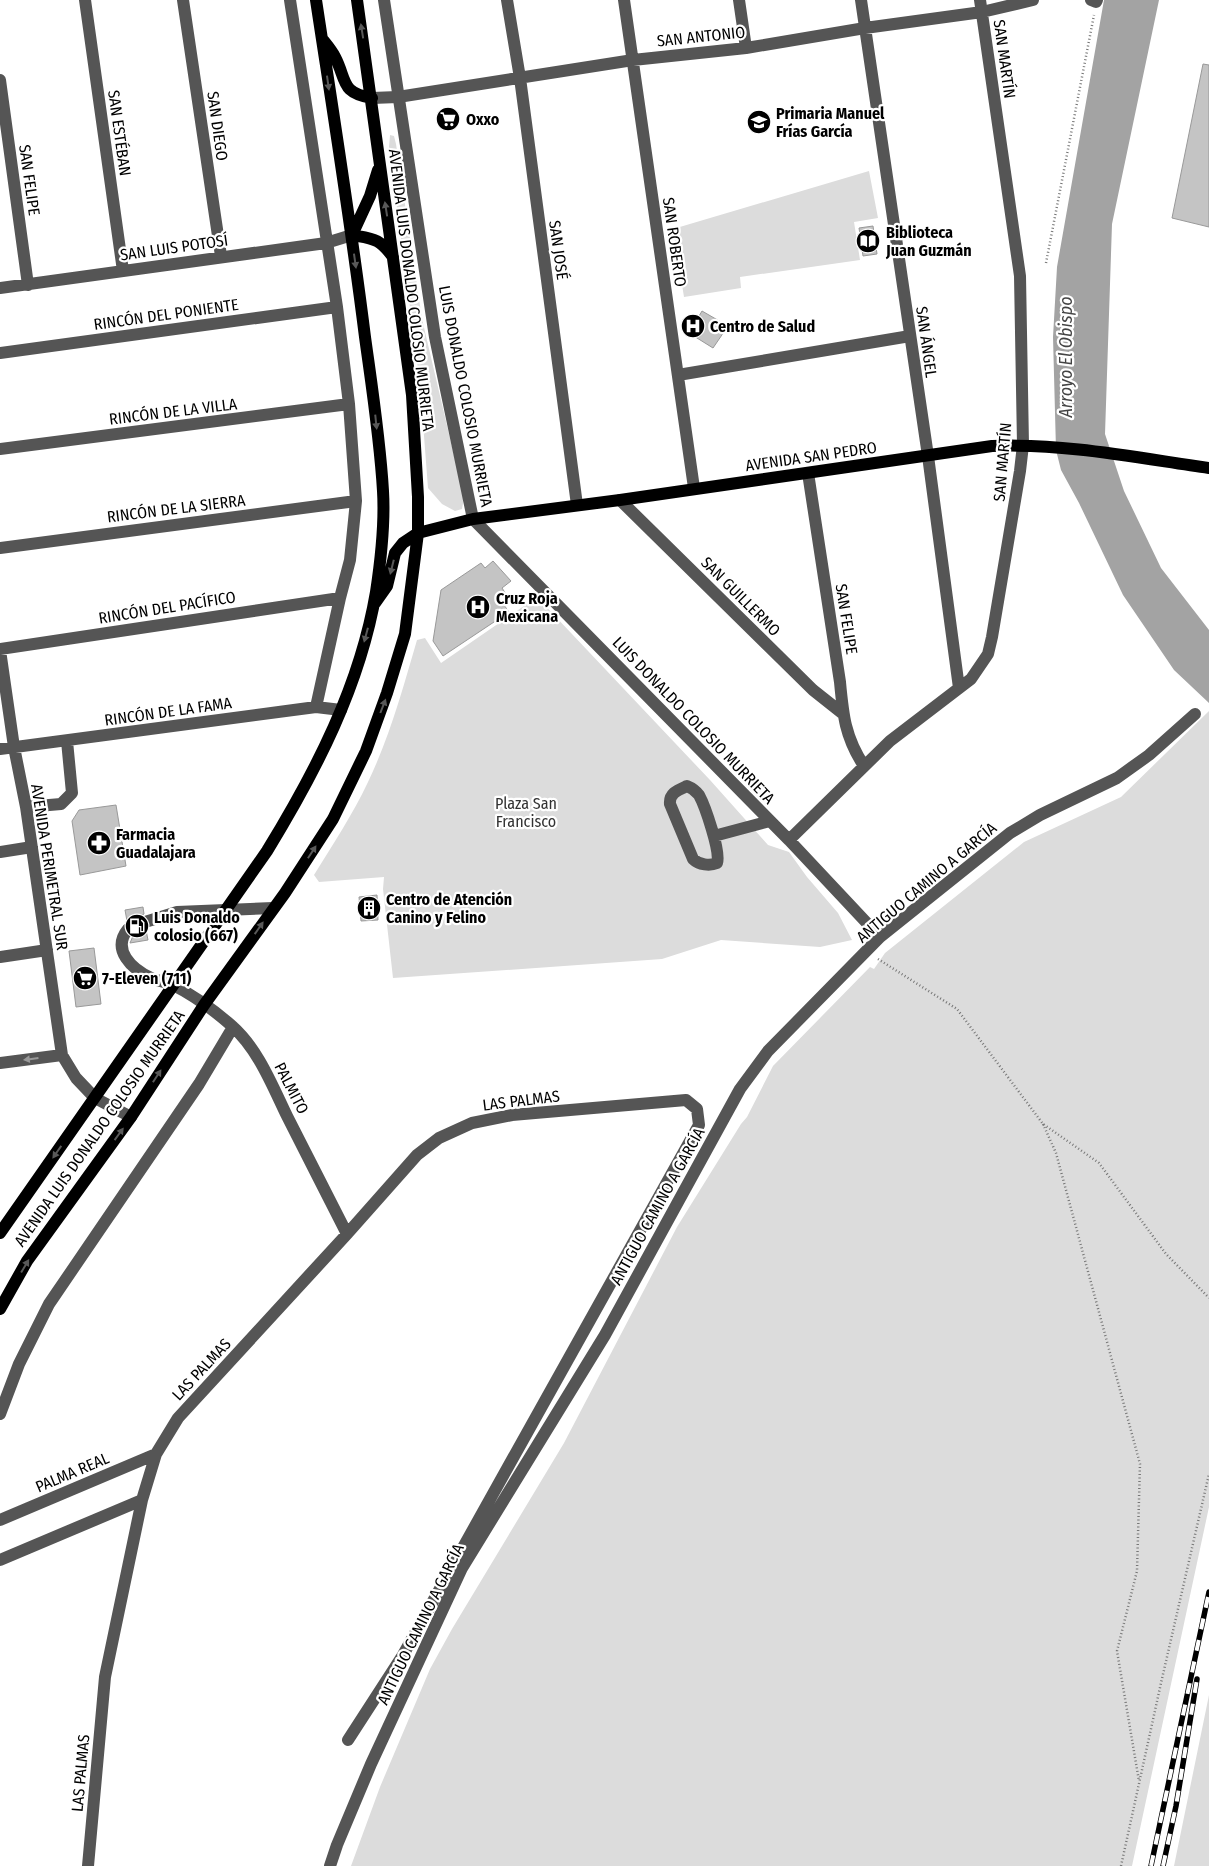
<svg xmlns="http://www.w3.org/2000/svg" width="1209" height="1866" font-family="'Fira Sans Condensed',sans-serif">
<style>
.green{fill:#dcdcdc}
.water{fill:#a3a3a3}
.building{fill:#c4c4c4;stroke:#999}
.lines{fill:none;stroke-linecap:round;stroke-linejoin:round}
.path{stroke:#777;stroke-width:2.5;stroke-dasharray:1 2.5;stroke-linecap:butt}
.minor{stroke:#555;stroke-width:12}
.major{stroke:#000;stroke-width:12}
.rail-casing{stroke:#000;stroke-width:5.5}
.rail{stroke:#fff;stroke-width:4;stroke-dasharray:11;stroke-linecap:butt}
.oneway{fill:#595959}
.oneway2{fill:#999}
.labels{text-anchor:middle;stroke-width:4.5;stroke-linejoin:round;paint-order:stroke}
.street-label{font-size:16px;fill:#000;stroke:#fff}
.poi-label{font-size:16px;font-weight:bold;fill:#000;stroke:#fff;text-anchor:start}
.park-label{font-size:16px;fill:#333;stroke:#fff}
.water-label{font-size:18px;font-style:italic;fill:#444;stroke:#fff}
</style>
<rect width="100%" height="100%" fill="#fff"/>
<!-- green -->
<path class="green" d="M 390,135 L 394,136 L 396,144 L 422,319 L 464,498 L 462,509 L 455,511 L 442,504 L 428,488 L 420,384 L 389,147 Z
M 869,171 L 878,218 L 854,222 L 860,260 L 740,277 L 741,288 L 684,297 L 673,229 Z
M 537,597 L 710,780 L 768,845 L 789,852 L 807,877 L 838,913 L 852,940 L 820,947 L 721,940 L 662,959 L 393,978 L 383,889 L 384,877 L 319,882 L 314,875 C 333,844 353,814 368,782 C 390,736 403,688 417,640 L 425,638 L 441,663 Z
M 1209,711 L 1209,1507 L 1132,1866 L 351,1866 L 380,1787 L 430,1669 L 452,1629 L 564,1443 L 677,1227 L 741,1124 L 747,1117 L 773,1066 L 870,967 L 874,969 L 885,953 L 1024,842 L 1121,797 Z
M 1209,1695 L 1209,1866 L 1174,1866 Z"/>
<!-- water -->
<path class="water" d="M 1104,0 L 1159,0 L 1112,224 L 1105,434 L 1124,491 L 1161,568 L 1209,630 L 1209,703 L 1174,670 L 1123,595 L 1079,503 L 1061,470 L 1056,450 L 1053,337 L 1057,267 Z"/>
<!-- building -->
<path class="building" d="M 1203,64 L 1209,65 L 1209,227 L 1172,218 Z
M 873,226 L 877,254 L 863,256 L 859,228 Z
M 702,311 L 728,326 L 713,348 L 689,333 Z
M 493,561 L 511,581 L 502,588 L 506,594 L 499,598 L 509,612 L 443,656 L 433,641 L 441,590 L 481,563 L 485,568 Z
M 116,805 L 126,866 L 80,875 L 72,821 L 79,810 Z
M 377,895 L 378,920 L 361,921 L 359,897 Z
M 143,907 L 144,914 L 139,917 L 137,924 L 140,928 L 146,930 L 148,940 L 130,943 L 136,929 L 133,922 L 127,921 L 125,910 Z
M 94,948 L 101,1004 L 76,1007 L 69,951 Z"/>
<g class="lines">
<!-- path -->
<path class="path" d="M 1046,263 L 1094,15
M 878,959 L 957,1009 L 1043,1124 L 1099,1163 L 1166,1254 L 1209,1298
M 1043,1124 L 1056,1153 L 1140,1464 L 1137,1571 L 1117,1651 L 1139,1781
M 1121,1866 L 1161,1683 L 1209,1474"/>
<!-- minor -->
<path class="minor" d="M 85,0 L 123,271
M 183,0 L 221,256
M 290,0 L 337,307 L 349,404 L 356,501 L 350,560 L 340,598 L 316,707
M 384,0 L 435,337 L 473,519 L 789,840 L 880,937
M 507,0 L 520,78 L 577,505
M 624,0 L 694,488
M 739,0 L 746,48
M 861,0 L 928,456 L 959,688
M 1091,0 L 1096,2 L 1097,0
M 0,80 L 28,285
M 372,98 L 398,97 L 633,60 L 746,48 L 865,28 L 982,12 L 1033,0
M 0,288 L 326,243 L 352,235
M 0,353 L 337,307
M 678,375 L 910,336
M 0,449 L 349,404
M 808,473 L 840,682 C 843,715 845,737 864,766
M 620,500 L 813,690 L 842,713
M 0,548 L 356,501
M 0,649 L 340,598
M 0,650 L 14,747 L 26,807 L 62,1055 L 76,1078 L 95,1098 L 131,1117
M 0,749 L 316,707 L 341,710
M 687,786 C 692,788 696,791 699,795 C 705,806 721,852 717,863 C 710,866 699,865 693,859 L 670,804 C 669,793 678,790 687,786 Z
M 26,807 L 61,804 L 72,793 L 67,741
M 714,836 L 770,821
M 789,840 L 890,741 L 971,679 L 988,654 L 992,637 L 1020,471 L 1023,445 L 1020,276 L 980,0
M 0,852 L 32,847
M 145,922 L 177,912 L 273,908
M 128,929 C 111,950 132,969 151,978 C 158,981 166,982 173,985 C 193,995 215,1011 232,1026 C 258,1049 272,1085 287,1116 C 307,1155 327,1195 347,1234
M 0,957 L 47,950
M 0,1063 L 62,1055
M 0,1414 L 19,1364 L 49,1304 L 199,1084 L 233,1027
M 0,1520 L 156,1454
M 0,1560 L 142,1500
M 88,1866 L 105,1677 L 142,1500 L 156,1454 L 178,1418 L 347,1234 L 417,1155 L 439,1138 L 472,1123 L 512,1115 L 686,1100 L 697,1109 L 699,1125 L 403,1655 L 348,1740
M 330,1866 L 337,1845 L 371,1764 L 462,1568 L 605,1335 L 740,1089 L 768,1051 L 880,937 L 1010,833 L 1040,815 L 1117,778 L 1149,755 L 1195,714"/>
<!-- major -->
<path class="major" d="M 323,40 C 327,45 332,51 335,57 C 347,80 340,93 372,98
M 378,170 L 370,196 L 352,235 C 374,239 379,238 393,257
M 375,603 L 387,586 L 395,553 L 403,543 L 418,533 L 473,519 L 620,500 L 992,446 C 1065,443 1138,458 1209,468
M 0,1233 L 267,851 C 316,771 360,686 376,592 C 381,559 385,524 383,491 C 380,439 372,388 365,337 C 351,224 333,112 316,0
M 0,1309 L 27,1261 L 131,1117 L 204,1005 L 285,893 L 333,819 L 366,751 L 387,693 L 405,634 L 418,533 L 418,497 L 412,395 L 357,0"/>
<!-- rail casing -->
<g class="rail-casing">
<path id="rail" d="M 1151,1866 L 1209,1592
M 1163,1866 L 1176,1806 L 1197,1679"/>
</g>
<!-- rail -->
<use href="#rail" class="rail"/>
</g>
<!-- one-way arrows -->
<defs><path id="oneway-solid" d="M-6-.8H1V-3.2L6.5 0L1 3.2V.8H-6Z" transform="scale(1.25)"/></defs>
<g class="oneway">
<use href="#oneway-solid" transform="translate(362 31) rotate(-99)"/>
<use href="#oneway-solid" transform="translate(328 83) rotate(82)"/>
<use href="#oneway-solid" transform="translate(386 209) rotate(-99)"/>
<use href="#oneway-solid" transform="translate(355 261) rotate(82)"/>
<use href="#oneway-solid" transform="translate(376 422) rotate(84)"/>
<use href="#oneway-solid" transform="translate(392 567) rotate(104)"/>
<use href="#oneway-solid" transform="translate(366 635) rotate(105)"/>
<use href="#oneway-solid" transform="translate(383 706) rotate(-69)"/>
<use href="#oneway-solid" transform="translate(312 852) rotate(-57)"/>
<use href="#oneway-solid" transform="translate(259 928) rotate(-55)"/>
<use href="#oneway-solid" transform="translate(157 1076) rotate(-57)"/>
<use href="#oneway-solid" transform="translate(119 1134) rotate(-54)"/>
<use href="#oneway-solid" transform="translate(57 1152) rotate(125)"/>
<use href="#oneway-solid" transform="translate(25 1266) rotate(-59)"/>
</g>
<use class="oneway2" href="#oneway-solid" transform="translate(31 1059) rotate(173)"/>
<!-- icons -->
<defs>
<g id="supermarket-disc" transform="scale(1.25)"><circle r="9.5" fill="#000" stroke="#fff"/><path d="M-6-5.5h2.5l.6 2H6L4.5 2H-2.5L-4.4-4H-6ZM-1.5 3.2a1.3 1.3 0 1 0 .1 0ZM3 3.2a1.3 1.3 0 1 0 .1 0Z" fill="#fff"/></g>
<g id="school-disc" transform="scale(1.25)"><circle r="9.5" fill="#000" stroke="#fff"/><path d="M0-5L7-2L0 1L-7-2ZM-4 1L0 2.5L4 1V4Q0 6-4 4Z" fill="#fff"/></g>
<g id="library-disc" transform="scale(1.25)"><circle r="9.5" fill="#000" stroke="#fff"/><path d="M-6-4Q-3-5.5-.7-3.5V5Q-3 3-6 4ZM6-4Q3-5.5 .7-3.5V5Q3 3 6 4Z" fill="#fff"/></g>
<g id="hospital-disc" transform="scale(1.25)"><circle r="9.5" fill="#000" stroke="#fff"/><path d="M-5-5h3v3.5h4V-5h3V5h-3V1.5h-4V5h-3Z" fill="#fff"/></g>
<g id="pharmacy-disc" transform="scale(1.25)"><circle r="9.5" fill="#000" stroke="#fff"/><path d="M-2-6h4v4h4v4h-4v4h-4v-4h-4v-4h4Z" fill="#fff"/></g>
<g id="building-disc" transform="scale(1.25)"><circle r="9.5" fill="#000" stroke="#fff"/><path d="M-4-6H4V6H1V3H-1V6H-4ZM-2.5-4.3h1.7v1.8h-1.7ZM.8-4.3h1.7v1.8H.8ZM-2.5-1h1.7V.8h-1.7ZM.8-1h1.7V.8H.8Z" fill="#fff"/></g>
<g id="fuel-disc" transform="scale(1.25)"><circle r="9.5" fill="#000" stroke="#fff"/><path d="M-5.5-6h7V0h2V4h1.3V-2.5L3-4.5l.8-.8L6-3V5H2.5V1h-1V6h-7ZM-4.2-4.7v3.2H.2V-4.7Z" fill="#fff"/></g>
</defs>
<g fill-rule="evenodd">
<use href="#supermarket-disc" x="448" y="119"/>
<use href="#school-disc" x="759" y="122"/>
<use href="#library-disc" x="868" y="241"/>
<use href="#hospital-disc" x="693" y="326"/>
<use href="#hospital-disc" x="478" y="607"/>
<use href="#pharmacy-disc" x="99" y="843"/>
<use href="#building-disc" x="369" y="908"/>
<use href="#fuel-disc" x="137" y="926"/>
<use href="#supermarket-disc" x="85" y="978"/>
</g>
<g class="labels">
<!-- street labels -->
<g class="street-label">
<text transform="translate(701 36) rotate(-6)" y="6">SAN ANTONIO</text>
<text transform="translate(1005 59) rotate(82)" y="6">SAN MARTÍN</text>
<text transform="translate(218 126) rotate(82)" y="6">SAN DIEGO</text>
<text transform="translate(120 133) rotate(82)" y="6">SAN ESTÉBAN</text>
<text transform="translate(30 180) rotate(82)" y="6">SAN FELIPE</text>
<text transform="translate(675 242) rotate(82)" y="6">SAN ROBERTO</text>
<text transform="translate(174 247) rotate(-8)" y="6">SAN LUIS POTOSÍ</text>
<text transform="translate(559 250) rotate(82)" y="6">SAN JOSÉ</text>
<text transform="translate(412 290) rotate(83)" y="6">AVENIDA LUIS DONALDO COLOSIO MURRIETA</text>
<text transform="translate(166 314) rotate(-8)" y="6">RINCÓN DEL PONIENTE</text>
<text transform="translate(927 342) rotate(82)" y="6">SAN ÁNGEL</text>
<text transform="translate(466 396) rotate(79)" y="6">LUIS DONALDO COLOSIO MURRIETA</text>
<text transform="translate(173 411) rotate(-7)" y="6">RINCÓN DE LA VILLA</text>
<text transform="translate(811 456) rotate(-8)" y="6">AVENIDA SAN PEDRO</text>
<text transform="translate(1002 462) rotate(-85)" y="6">SAN MARTÍN</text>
<text transform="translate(176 508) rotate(-7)" y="6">RINCÓN DE LA SIERRA</text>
<text transform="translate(741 596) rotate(45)" y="6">SAN GUILLERMO</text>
<text transform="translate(167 607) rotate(-9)" y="6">RINCÓN DEL PACÍFICO</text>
<text transform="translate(847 619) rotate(81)" y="6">SAN FELIPE</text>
<text transform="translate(168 711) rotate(-8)" y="6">RINCÓN DE LA FAMA</text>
<text transform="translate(694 720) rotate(46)" y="6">LUIS DONALDO COLOSIO MURRIETA</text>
<text transform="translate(50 867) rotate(81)" y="6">AVENIDA PERIMETRAL SUR</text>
<text transform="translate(926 882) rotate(-40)" y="6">ANTIGUO CAMINO A GARCÍA</text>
<text transform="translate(292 1088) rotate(63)" y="6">PALMITO</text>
<text transform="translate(521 1100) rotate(-7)" y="6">LAS PALMAS</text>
<text transform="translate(99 1128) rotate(-55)" y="6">AVENIDA LUIS DONALDO COLOSIO MURRIETA</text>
<text transform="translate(657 1206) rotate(-61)" y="6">ANTIGUO CAMINO A GARCÍA</text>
<text transform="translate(201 1369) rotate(-47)" y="6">LAS PALMAS</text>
<text transform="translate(72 1472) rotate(-23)" y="6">PALMA REAL</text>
<text transform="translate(420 1624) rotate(-64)" y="6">ANTIGUO CAMINO A GARCÍA</text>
<text transform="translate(80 1773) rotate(-85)" y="6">LAS PALMAS</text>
</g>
<!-- poi labels -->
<g class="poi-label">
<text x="776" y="119">Primaria Manuel<tspan x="776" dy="18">Frías García</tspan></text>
<text x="466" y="125">Oxxo</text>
<text x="886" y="238">Biblioteca<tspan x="886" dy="18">Juan Guzmán</tspan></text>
<text x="710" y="332">Centro de Salud</text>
<text x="496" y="604">Cruz Roja<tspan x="496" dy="18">Mexicana</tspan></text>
<text x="116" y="840">Farmacia<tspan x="116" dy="18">Guadalajara</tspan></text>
<text x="386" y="905">Centro de Atención<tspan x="386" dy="18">Canino y Felino</tspan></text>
<text x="154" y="923">Luis Donaldo<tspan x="154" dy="18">colosio (667)</tspan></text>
<text x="102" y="984">7-Eleven (711)</text>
</g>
<!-- park labels -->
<g class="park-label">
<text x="526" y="809">Plaza San<tspan x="526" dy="18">Francisco</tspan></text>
</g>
<!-- water labels -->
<g class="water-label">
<text transform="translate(1066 357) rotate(-90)" y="6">Arroyo El Obispo</text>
</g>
</g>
</svg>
